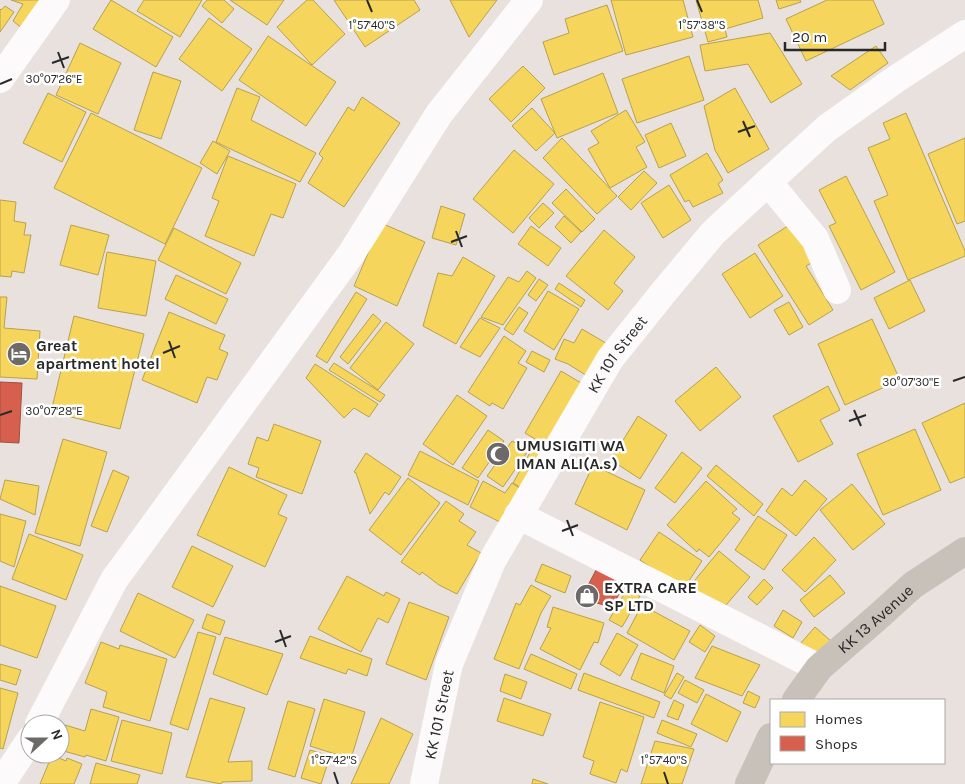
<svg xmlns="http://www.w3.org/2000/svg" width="965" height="784" font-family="Karla,sans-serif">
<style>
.homes{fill:#f6d55c;stroke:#b8a14d}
.shops{fill:#d6604d;stroke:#a25042}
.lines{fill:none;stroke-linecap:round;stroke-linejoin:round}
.minor{stroke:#fcfafa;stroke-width:28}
.major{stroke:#c8c1b9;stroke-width:28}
.ticks{fill:none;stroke:#292929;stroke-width:2}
.labels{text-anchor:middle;stroke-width:5;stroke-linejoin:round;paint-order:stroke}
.poi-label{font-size:16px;font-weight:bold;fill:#292929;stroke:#fff;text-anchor:start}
.street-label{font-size:16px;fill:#292929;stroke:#fff}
.ticks-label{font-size:12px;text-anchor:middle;fill:#292929;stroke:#fff;stroke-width:5;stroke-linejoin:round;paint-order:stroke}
</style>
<rect width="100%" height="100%" fill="#e8e1de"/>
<!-- homes -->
<path class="homes" d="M 11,0 L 42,0 L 23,29 L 13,21 L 23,4 Z
M 111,0 L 173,37 L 156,67 L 93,29 Z
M 144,0 L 202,0 L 180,37 L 137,11 Z
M 207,0 L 224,0 L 234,9 L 222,23 L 202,6 Z
M 230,0 L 284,0 L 267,25 Z
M 307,0 L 313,0 L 345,34 L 312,65 L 277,27 Z
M 334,0 L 414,0 L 420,10 L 365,47 Z
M 450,0 L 497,0 L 469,37 Z
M 611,0 L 683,0 L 693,37 L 626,55 Z
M 696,0 L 758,0 L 763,18 L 725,29 L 727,37 L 708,42 Z
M 776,0 L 800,0 L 801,2 L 779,9 Z
M 827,0 L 873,0 L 884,24 L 806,61 L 786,19 Z
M 607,5 L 623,51 L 554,75 L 543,42 L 569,33 L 565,19 Z
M 5,6 L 14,12 L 0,32 L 0,9 L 1,10 Z
M 209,18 L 252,49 L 222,91 L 179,59 Z
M 770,33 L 802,84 L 771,103 L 748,64 L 705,71 L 700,45 Z
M 268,36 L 336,82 L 306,126 L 239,80 Z
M 80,43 L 121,63 L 98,114 L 56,95 Z
M 876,46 L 888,63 L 850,90 L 831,76 Z
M 689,56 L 704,100 L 637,123 L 622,79 Z
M 523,66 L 545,88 L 511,122 L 489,99 Z
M 153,72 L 181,81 L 161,139 L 134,130 Z
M 603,73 L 618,113 L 557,138 L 541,99 Z
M 237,88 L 260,97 L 251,120 L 316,153 L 300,182 L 216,142 Z
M 735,88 L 769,149 L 728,173 L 715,150 L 704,106 Z
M 48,93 L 86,112 L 62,162 L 23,143 Z
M 362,97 L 400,123 L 344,207 L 308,183 L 323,158 L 319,154 L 348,107 L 354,111 Z
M 532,108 L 555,133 L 536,151 L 512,126 Z
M 626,110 L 645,142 L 636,147 L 647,167 L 610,188 L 588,149 L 599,143 L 591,131 Z
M 91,113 L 202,168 L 165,244 L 54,188 Z
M 906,113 L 965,251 L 965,256 L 908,280 L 874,201 L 888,195 L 868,148 L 890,139 L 883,123 Z
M 671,123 L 686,156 L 659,168 L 645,135 Z
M 562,138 L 617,196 L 597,214 L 543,158 Z
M 965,138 L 965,221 L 957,224 L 928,154 Z
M 213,141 L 230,151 L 217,174 L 200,163 Z
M 514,150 L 554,184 L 513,233 L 473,199 Z
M 707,153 L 723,180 L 718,184 L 723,193 L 693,207 L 689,200 L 685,202 L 670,175 Z
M 228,156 L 296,184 L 283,218 L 271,214 L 254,256 L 205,236 L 219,201 L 212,198 Z
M 644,171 L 657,183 L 631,210 L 618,197 Z
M 846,176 L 895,272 L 861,290 L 829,226 L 836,223 L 819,190 Z
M 669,185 L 691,220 L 663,238 L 641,203 Z
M 566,189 L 595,219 L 582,232 L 552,203 Z
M 0,200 L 16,202 L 14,221 L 26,223 L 24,235 L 31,235 L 24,273 L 12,271 L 11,277 L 0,276 Z
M 543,203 L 554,213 L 539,228 L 529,218 Z
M 441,206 L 465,214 L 456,245 L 432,238 Z
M 564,216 L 581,232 L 571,243 L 555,227 Z
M 381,223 L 425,242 L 397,306 L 354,286 Z
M 791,224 L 815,261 L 806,266 L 833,310 L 809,325 L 758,245 Z
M 71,225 L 109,235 L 98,275 L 60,265 Z
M 531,226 L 561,248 L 548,266 L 518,244 Z
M 174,228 L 241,263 L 226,294 L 158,260 Z
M 604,230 L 635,257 L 614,283 L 623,291 L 608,310 L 566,276 Z
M 107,252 L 156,261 L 146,316 L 98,308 Z
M 755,253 L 783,296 L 750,318 L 722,274 Z
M 463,257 L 495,276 L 456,344 L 423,326 L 438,273 L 452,276 Z
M 527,271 L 536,278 L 503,325 L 481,317 L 508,277 L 519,282 Z
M 176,275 L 228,299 L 216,324 L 165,299 Z
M 539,279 L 548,285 L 536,301 L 528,295 Z
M 910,280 L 925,311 L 889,329 L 874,298 Z
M 559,283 L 585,300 L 581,307 L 555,289 Z
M 548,291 L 579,309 L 554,350 L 524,331 Z
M 356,292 L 367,299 L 327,363 L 316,356 Z
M 0,297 L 7,297 L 4,328 L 40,331 L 37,379 L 0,377 Z
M 789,302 L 803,327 L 789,335 L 774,310 Z
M 519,307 L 528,313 L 513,335 L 504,329 Z
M 169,312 L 225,335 L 219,349 L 228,353 L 217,380 L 207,377 L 197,403 L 142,380 Z
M 373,314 L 381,321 L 348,364 L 340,357 Z
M 74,316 L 144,334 L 120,429 L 51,412 Z
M 480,318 L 500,328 L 480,357 L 460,347 Z
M 872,319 L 900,380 L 845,405 L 818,344 Z
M 386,322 L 414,344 L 378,390 L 350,368 Z
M 582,329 L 611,346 L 592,379 L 568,364 L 555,359 L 564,339 L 574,343 Z
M 504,336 L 526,351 L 518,363 L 527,368 L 503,409 L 492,403 L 490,406 L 468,392 Z
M 532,351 L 550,360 L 544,372 L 526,362 Z
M 334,363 L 385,395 L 380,402 L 329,370 Z
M 315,364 L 378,404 L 369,417 L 354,408 L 344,418 L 306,378 Z
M 716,367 L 741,397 L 700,431 L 675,401 Z
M 561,371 L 588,387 L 552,449 L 525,433 Z
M 828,386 L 840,410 L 820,420 L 833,444 L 798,462 L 773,416 Z
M 457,395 L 487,416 L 453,465 L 423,444 Z
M 965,403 L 965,477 L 950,483 L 922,423 Z
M 638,416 L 667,435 L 640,479 L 611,460 Z
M 274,424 L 321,441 L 302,494 L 256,477 L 259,468 L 248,464 L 257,437 L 268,441 Z
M 915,429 L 941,490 L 883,515 L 857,454 Z
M 488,430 L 504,441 L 478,478 L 462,468 Z
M 63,439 L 107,452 L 80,546 L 35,533 Z
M 512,441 L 528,451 L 503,487 L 487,476 Z
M 532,449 L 548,457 L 528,492 L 513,483 Z
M 420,451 L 479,481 L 468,505 L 408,475 Z
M 682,452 L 702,468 L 675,503 L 655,488 Z
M 366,453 L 401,477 L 389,495 L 385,492 L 370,514 L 356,473 L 354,472 Z
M 593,465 L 645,490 L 627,530 L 575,504 Z
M 716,465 L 763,504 L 754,516 L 707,476 Z
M 229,467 L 287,495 L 278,514 L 287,518 L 265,567 L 197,535 Z
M 113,470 L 129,477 L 107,532 L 91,526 Z
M 408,478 L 440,503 L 401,555 L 369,530 Z
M 5,480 L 39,486 L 35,515 L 0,499 Z
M 805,480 L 827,499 L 796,536 L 766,511 L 782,488 L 792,496 Z
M 483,481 L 505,493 L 512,483 L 524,491 L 504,524 L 470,507 Z
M 706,481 L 737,509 L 732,513 L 740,519 L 709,557 L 699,549 L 697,552 L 667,525 Z
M 852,484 L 885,524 L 853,550 L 820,510 Z
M 446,501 L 464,514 L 459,521 L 476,532 L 467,545 L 481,553 L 457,594 L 439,585 L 422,572 L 420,575 L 401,562 Z
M 0,514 L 26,521 L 14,567 L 0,561 Z
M 758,516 L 787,535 L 764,570 L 735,550 Z
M 659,532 L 702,561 L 683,590 L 640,560 Z
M 29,534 L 83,555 L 66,600 L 12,579 Z
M 814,537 L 836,560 L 805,592 L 782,570 Z
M 192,546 L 233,566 L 213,607 L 172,587 Z
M 719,551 L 750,577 L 720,612 L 690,586 Z
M 542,564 L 571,576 L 565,593 L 535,581 Z
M 830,575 L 845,593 L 814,617 L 800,600 Z
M 347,576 L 384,596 L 386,592 L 400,599 L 388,623 L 378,618 L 361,652 L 318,629 Z
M 764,579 L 773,588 L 757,605 L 748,597 Z
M 531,585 L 551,596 L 541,613 L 519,669 L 494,659 L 516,603 L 520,605 Z
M 0,586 L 56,606 L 37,658 L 0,645 Z
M 627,589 L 640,596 L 622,627 L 609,620 Z
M 138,593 L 194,620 L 175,658 L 120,631 Z
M 409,602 L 449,617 L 426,680 L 386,664 Z
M 642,605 L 690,631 L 674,660 L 627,633 Z
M 553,607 L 604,623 L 598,643 L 594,642 L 580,670 L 540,649 L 551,628 L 547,627 Z
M 783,610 L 802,622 L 793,638 L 774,626 Z
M 207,614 L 225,621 L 220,635 L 202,628 Z
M 700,625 L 715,636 L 705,652 L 689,642 Z
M 815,627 L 831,641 L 817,659 L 800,644 Z
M 198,632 L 216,637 L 188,730 L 170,724 Z
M 617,633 L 638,645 L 620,676 L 600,664 Z
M 310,636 L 372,659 L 367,676 L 348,669 L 346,674 L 300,658 Z
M 225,637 L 283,654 L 267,695 L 213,674 Z
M 101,642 L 119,649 L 120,645 L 167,659 L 150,721 L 103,707 L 107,692 L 85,683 Z
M 712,646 L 760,665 L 742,696 L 695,678 Z
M 641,653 L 674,666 L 664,693 L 631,679 Z
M 531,654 L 577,674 L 571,689 L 524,669 Z
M 0,664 L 21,670 L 16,685 L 0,680 Z
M 584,673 L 660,702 L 654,718 L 578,690 Z
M 677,673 L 684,677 L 671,699 L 664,695 Z
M 505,674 L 527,682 L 521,699 L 500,691 Z
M 685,680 L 704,690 L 697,703 L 678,693 Z
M 0,688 L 18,693 L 3,749 L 0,748 Z
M 748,691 L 760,697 L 755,708 L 743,703 Z
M 706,694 L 741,712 L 727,742 L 691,724 Z
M 210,698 L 245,708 L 228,762 L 252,761 L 252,781 L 222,782 L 221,784 L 186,777 Z
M 504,698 L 551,714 L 543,736 L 497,721 Z
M 324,699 L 365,712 L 351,759 L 310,746 Z
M 674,700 L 684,705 L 678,720 L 667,716 Z
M 288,701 L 315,709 L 295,777 L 268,769 Z
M 600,702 L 644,717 L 627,772 L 621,769 L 616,783 L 590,774 L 594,761 L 583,757 Z
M 91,709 L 119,717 L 106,761 L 86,755 L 85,757 L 60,750 L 60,742 L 65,725 L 85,731 Z
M 381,718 L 413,734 L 389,784 L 351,784 Z
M 122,720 L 172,733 L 162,774 L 111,761 Z
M 662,720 L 697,734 L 691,747 L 657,733 Z
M 655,741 L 694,749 L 682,784 L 641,784 Z
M 310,750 L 330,756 L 321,784 L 301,778 Z
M 52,755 L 66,761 L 67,758 L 82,764 L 74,784 L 40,784 Z
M 96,763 L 140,775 L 137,784 L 90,784 Z
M 533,779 L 548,784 L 532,784 Z"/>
<!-- shops -->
<path class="shops" d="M 0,382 L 22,383 L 19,443 L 0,442 Z
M 596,570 L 627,579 L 612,607 L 581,599 Z"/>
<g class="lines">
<!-- minor -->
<g class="minor">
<path d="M 0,79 L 56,0"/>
<path d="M 768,182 L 815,239 L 837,290"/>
<path d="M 518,515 L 819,668"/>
<path d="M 39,724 L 114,580 L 351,254 L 439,114 L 529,0"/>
<path d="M 1,784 L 30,740"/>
<path id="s1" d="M 424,784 L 449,664 L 492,561 L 610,359 L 663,293 L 713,233 L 768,182 L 827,128 L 896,79 L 965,34"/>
</g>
<!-- major -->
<g class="major">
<path id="s2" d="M 796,700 L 819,668 L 880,615 L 913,585 L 965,551"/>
<path d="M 749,784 L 771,737"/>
</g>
</g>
<!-- ticks -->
<path class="ticks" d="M 367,0 L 372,12M 697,0 L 702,12M 58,52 L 64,68M 52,63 L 69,57M 0,84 L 12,79M 743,121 L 750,137M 738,132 L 755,126M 456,231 L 462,247M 451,242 L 467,236M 169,341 L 175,358M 163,353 L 180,346M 953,381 L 965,377M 854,410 L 861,426M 0,415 L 12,411M 849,421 L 866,415M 567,520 L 573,536M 562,531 L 578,525M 280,630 L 286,647M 275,642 L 291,636M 334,772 L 338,784M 664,772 L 668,784"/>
<!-- icons -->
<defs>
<g id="hotel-disc" transform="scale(1.25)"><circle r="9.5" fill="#6c6968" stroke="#fff"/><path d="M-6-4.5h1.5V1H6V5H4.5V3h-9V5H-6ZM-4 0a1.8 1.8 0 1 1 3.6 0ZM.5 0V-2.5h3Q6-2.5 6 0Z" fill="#fff"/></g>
<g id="mosque-disc" transform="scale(1.25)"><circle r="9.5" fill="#6c6968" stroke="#fff"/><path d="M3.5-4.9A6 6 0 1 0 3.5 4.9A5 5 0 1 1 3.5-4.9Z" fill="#fff"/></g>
<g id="shop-disc" transform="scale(1.25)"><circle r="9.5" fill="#6c6968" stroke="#fff"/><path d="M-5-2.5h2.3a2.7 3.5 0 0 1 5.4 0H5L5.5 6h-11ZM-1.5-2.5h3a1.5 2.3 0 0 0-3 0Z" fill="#fff"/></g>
</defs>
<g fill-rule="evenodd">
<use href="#hotel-disc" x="19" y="354"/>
<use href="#mosque-disc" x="498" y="454"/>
<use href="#shop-disc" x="587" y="596"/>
</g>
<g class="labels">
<!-- poi labels -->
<g class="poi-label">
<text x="36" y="351">Great<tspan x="36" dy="18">apartment hotel</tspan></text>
<text x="516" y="451">UMUSIGITI WA<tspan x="516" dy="18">IMAN ALI(A.s)</tspan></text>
<text x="604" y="593">EXTRA CARE<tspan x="604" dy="18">SP LTD</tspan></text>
</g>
<!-- street labels -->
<g class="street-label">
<text dy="6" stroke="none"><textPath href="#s1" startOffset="476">KK 101 Street</textPath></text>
<text dy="6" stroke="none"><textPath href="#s2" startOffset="114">KK 13 Avenue</textPath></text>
<text dy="6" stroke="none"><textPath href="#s1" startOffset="71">KK 101 Street</textPath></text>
</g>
</g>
<g class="ticks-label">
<text x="372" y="29">1°57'40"S</text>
<text x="702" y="29">1°57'38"S</text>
<text x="54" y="83">30°07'26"E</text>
<text x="911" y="386">30°07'30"E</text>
<text x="54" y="415">30°07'28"E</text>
<text x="334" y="764">1°57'42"S</text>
<text x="664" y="764">1°57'40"S</text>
</g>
<!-- legend -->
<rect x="770" y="699" width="175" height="65" fill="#ffffff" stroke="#a9a9a9"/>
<rect x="780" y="712" width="25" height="15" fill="#f6d55c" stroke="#a9a9a9"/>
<text x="815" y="724" font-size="15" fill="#292929">Homes</text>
<rect x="780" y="736" width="25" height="15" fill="#d6604d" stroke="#a9a9a9"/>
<text x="815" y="749" font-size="15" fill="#292929">Shops</text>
<!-- north arrow -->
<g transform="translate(45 739) rotate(69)"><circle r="24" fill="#ffffff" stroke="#a9a9a9"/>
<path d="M0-4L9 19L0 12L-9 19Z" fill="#6c6968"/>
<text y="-8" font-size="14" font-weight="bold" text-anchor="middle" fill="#292929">N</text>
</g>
<!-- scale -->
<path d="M785 42v8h100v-8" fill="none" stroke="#292929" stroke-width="2.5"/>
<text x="792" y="42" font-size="15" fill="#292929" stroke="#ffffff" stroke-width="4" paint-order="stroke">20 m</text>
</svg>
